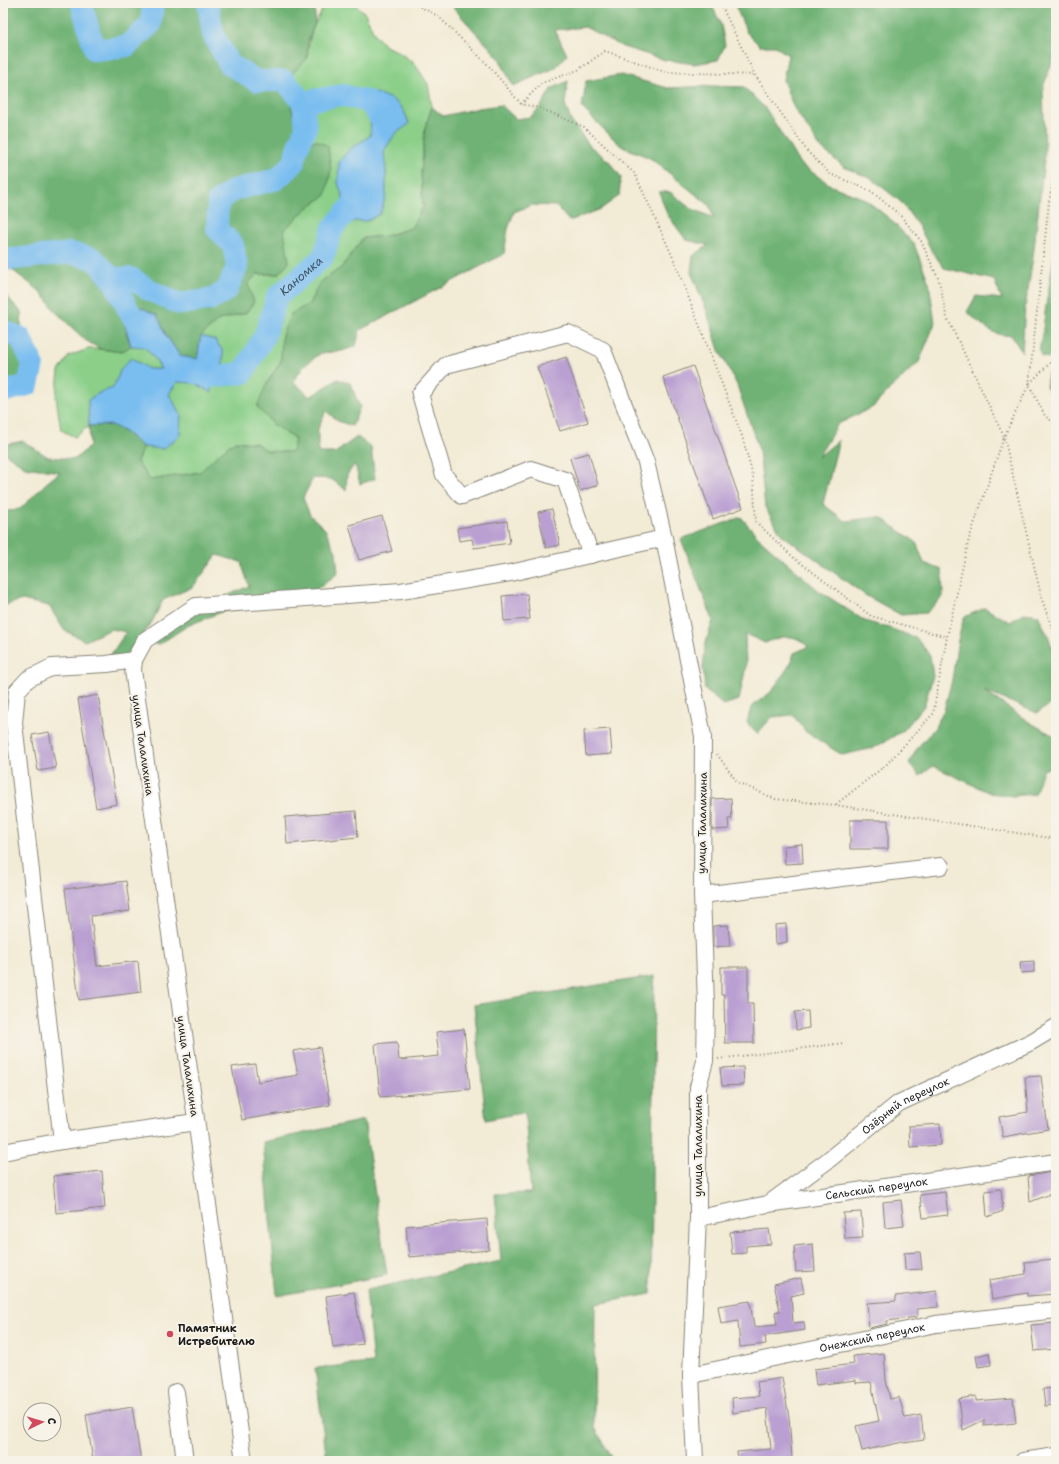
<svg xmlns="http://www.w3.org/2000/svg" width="1059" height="1464" font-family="'Shantell Sans',sans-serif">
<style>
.green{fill:#8bcf89;stroke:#547652}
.forest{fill:#70b275;stroke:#466748}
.water{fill:#7abef0;stroke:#4b6d86}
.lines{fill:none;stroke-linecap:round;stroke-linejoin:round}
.river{stroke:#7abef0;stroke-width:22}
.building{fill:#b99fd2}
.minor-casing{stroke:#878478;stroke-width:18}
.path{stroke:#878478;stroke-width:2;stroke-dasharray:1 3;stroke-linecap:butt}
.minor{stroke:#fff;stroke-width:16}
.poi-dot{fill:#d1495b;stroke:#f7f3e8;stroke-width:1.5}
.labels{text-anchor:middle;stroke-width:4;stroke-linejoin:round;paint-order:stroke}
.street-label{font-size:11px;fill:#1c1c1c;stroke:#f7f3e8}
.poi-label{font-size:11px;font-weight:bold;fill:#1c1c1c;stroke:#f7f3e8;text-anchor:start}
.water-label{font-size:12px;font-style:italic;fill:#3d5566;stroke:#f7f3e8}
</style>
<rect width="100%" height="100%" fill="#f7f3e8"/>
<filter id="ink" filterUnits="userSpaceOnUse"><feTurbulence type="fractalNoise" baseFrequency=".025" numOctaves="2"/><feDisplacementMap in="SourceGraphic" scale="8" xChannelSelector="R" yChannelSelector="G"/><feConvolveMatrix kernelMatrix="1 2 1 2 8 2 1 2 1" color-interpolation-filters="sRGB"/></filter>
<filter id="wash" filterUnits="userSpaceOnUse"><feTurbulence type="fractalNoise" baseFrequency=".012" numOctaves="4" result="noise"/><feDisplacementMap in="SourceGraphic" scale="16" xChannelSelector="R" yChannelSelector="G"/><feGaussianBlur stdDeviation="0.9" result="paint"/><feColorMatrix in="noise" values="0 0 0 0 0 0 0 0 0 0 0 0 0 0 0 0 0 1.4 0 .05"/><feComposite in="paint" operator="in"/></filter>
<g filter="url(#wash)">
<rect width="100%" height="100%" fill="#f2ebd5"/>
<!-- green -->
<path class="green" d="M 326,3 L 353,3 L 365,13 L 375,35 L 385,46 L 397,51 L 414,63 L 428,84 L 432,107 L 425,128 L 421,173 L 423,207 L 411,228 L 385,236 L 363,238 L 341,268 L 320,282 L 309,304 L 291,314 L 282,335 L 281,361 L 266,385 L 274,425 L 295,439 L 292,453 L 268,451 L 255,443 L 235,441 L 214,458 L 200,472 L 150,480 L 137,462 L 89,426 L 75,437 L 61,430 L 56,397 L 59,371 L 69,356 L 88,349 L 100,349 L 121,352 L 126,332 L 201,336 L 219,320 L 246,313 L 248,284 L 257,274 L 278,274 L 284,230 L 307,208 L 326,195 L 316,140 L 297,149 L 297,128 L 280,90 L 285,81 L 307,59 C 309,34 314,24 326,3 Z"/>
<!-- forest -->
<path class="forest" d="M 3,3 L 315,3 L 315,22 L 308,41 L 307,59 L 285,81 L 280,90 L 290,102 L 297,128 L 297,149 L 316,140 L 328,146 L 331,170 L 326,195 L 307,208 L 284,230 L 289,262 L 278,274 L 257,274 L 248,284 L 254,302 L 246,313 L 219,320 L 201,336 L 197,359 L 180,356 L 166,335 L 157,315 L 126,332 L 131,346 L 121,352 L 100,349 L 85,340 L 56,312 L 41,292 L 3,263 Z
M 449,3 L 711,3 L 721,25 L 725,45 L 718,60 L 694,64 L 665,60 L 623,47 L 585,27 L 555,30 L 567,55 L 555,68 L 513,86 L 499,58 Z
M 734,3 L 1056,3 L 1056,52 L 1043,87 L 1045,151 L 1033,257 L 1025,308 L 1022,352 L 1011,335 C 994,338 979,322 967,312 L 976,296 L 1002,299 L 994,280 L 944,268 L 932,251 L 919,227 L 901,202 L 872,179 L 844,167 L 820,147 L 794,108 L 783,80 L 788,55 L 775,46 L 760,46 L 747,33 Z
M 621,75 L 668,88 L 713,86 L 744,87 L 766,109 L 800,164 L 832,186 L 865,199 L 890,219 L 914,244 L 929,283 L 935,323 L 919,362 L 892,387 L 873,407 L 838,424 L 818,457 L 839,440 L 823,504 L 845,521 L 880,517 L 916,542 L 924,563 L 942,570 L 943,597 L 926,613 L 901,615 L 865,595 L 781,534 L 765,507 L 759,450 L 737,385 L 719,350 L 706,309 L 691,272 L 693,256 L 708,245 L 686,240 L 667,214 L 659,192 L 670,192 L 690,208 L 714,218 L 709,205 L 650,158 L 621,146 L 582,108 L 586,81 Z
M 568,81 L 565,104 L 571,121 L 590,146 L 610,162 L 621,177 L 619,196 L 601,209 L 569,221 L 556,206 L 532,205 L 514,212 L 508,229 L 504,254 L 360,330 L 356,346 L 342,351 L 321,353 L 305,365 L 293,381 L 310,397 L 338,379 L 350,383 L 360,407 L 352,426 L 338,421 L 326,411 L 318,429 L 318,453 L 335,453 L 357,437 L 371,447 L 375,479 L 360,484 L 355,464 L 347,475 L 346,490 L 331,479 L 313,478 L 303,498 L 310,515 L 325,529 L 336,552 L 338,573 L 323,585 L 303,597 L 221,612 L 187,626 L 158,645 L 151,642 L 222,598 L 249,586 L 241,562 L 217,555 L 193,587 L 163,600 L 152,622 L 138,642 L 121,659 L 110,656 L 126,632 L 111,629 L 85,641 L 64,630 L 49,606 L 22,600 L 3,606 L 3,512 L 20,509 L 44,485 L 60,472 L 25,467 L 3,452 L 3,445 L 23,441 L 48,457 L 75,459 L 90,446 L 89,426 L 112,425 L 125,432 L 143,447 L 137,462 L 150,480 L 200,472 L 214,458 L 235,441 L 255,443 L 268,451 L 292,452 L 295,439 L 274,425 L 257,407 L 266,385 L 281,361 L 282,335 L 291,314 L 309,304 L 320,282 L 341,268 L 363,238 L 385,236 L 411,228 L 423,207 L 421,173 L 425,128 L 432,107 L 443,116 L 479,108 L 501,105 L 516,119 L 530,117 L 540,108 L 551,89 Z
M 1056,246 L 1056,352 L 1048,358 L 1041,356 C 1038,346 1042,339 1043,329 C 1046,301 1051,274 1056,246 Z
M 3,292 L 22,313 L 20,337 L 33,364 L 28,385 L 3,392 Z
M 1056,366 L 1056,400 L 1046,387 L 1048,373 Z
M 741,517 L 761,540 L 818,590 L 865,621 L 892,629 L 916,638 L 930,655 L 933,676 L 924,706 L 904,730 L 874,748 L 842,755 L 806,732 L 793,715 L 772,717 L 757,734 L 747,723 L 751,707 L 771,692 L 791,663 L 794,653 L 808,647 C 794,632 782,636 765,643 L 745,634 L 746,666 L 739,700 L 723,705 L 705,690 L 703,669 L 705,645 L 713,620 L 681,539 Z
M 985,608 L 1010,622 L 1024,613 L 1038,615 L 1049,638 L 1056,659 L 1056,701 L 1037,713 L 984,691 L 1029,722 L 1056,737 L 1056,766 L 1043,770 L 1035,794 L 1013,796 L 990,793 L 933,766 L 920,776 L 909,763 L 918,747 L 934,729 L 944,710 L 952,680 L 958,640 L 964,617 Z
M 654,976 L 651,1294 L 595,1304 L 594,1425 L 613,1461 L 327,1461 L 315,1368 L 373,1363 L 366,1290 L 501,1261 L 495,1194 L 531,1193 L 525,1112 L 486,1120 L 474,1005 Z
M 364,1120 L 387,1275 L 277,1296 L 263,1142 Z"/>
<!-- water -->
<path class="water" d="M 372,92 C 393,99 402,101 409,124 L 395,134 L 384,151 L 386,171 L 386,196 L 380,214 L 366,221 L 356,221 L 333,228 L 341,211 L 343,197 L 338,183 L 339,162 L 350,149 L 370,136 C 372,117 369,112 356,98 Z
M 142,308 L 157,315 L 166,335 L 180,356 L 197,359 L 201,336 L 215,340 L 223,351 L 223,366 L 211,377 L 212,393 L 195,383 L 177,382 L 169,394 L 181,415 L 180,435 L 163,449 L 143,447 L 125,432 L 112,425 L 89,426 L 88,400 L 99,393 L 113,388 L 121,369 L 131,358 L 149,369 L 161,369 L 156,360 L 145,347 L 131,346 L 123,318 L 129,311 Z"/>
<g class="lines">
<!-- river -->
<g class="river">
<path d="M 81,3 L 95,50 L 127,46 L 151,24 L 153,3"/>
<path d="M 303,102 L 342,95 L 369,102 L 379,116"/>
<path d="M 3,260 L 71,253 L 94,259 L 112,278 L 131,278 L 151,291 L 180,304 L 213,299 L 227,290 L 237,267 L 233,245 L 217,229 L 218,201 L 234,190 L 277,179 L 294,163 L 297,149 L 306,128 L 303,102 L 285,81 L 257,81 L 229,64 L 213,34 L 208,3"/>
<path d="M 112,278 L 129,311 L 145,336"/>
<path d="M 3,331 L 20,337 L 33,364 L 28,385 L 3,392"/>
<path id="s1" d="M 182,369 L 211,377 L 243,373 L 265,335 L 277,297 L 323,257 L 333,228 L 352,205"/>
</g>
</g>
<g id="blocks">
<!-- building -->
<path class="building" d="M 566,357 L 588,422 L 560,431 L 537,367 Z
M 693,366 L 743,508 L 713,519 L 663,377 Z
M 589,453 L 598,485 L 580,491 L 570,458 Z
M 552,509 L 560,545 L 546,548 L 538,512 Z
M 382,516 L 392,551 L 359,560 L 349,525 Z
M 507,521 L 510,543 L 474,548 L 472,539 L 459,541 L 457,528 Z
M 527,594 L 530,619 L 504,621 L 502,596 Z
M 98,695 L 117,804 L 96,808 L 78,699 Z
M 610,729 L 612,754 L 586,756 L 584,731 Z
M 49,732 L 56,768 L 38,771 L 32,735 Z
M 731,798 L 732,819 L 728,819 L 729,829 L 712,830 L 712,799 Z
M 356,811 L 358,837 L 287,844 L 285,817 Z
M 850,820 L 888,820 L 888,849 L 850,849 Z
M 802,844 L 803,863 L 785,864 L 784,846 Z
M 126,881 L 130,911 L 91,916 L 97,966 L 138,961 L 141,992 L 79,1000 L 65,889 Z
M 786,924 L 787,942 L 776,944 L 775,925 Z
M 728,925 L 730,946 L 713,947 L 713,926 Z
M 1034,961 L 1034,972 L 1021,973 L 1020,962 Z
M 721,967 L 748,967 L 748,1003 L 753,1003 L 754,1043 L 725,1043 L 724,995 L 721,995 Z
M 808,1011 L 809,1028 L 796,1030 L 795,1012 Z
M 464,1029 L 470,1089 L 380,1097 L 375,1044 L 397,1042 L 399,1060 L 439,1056 L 436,1032 Z
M 320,1047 L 330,1105 L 242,1120 L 232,1067 L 255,1064 L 258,1082 L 298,1075 L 293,1051 Z
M 743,1067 L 744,1085 L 722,1086 L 720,1068 Z
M 1041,1076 L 1048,1129 L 1003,1137 L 999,1117 L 1028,1112 L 1025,1077 Z
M 940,1124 L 941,1145 L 910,1147 L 909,1126 Z
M 102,1171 L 105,1208 L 56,1213 L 53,1176 Z
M 1052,1172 L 1053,1193 L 1030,1202 L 1028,1176 Z
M 1001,1189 L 1003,1211 L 987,1217 L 985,1191 Z
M 945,1192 L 948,1215 L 923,1218 L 920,1195 Z
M 901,1200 L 904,1226 L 885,1228 L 883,1202 Z
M 861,1212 L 863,1238 L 845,1239 L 843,1213 Z
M 487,1219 L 489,1250 L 409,1257 L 406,1226 Z
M 769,1229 L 771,1244 L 746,1246 L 746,1253 L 732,1254 L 730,1232 Z
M 813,1244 L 815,1271 L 796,1272 L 794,1246 Z
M 920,1252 L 922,1269 L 905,1270 L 904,1253 Z
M 1053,1259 L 1056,1294 L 1027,1296 L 1027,1293 L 992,1299 L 989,1280 L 1026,1274 L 1025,1262 Z
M 801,1278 L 804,1293 L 791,1296 L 793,1323 L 804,1322 L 805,1330 L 765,1336 L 766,1344 L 740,1347 L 738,1321 L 721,1324 L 718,1306 L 750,1301 L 754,1327 L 777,1325 L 775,1312 L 780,1311 L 774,1284 Z
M 937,1291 L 938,1307 L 917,1309 L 917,1317 L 887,1321 L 887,1324 L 869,1328 L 867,1303 L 896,1301 L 896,1296 Z
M 354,1292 L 363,1344 L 333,1348 L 326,1296 Z
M 1056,1323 L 1056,1349 L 1034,1351 L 1031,1325 Z
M 884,1353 L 886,1380 L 890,1399 L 899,1397 L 905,1418 L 921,1415 L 924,1440 L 904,1443 L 903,1442 L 862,1451 L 856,1426 L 879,1421 L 871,1382 L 856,1383 L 856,1380 L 816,1385 L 814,1369 L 854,1364 L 853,1356 Z
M 989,1353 L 991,1365 L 978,1367 L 976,1356 Z
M 782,1378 L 789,1417 L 792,1458 L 761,1461 L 738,1461 L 737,1452 L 771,1449 L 767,1408 L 733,1413 L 732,1398 L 759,1396 L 757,1382 Z
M 1056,1388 L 1056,1405 L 1045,1406 L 1043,1389 Z
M 976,1396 L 976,1401 L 1013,1398 L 1016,1423 L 984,1426 L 984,1420 L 963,1430 L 959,1399 Z
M 132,1407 L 141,1461 L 93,1461 L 86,1415 Z"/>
</g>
</g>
<g filter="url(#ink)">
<use href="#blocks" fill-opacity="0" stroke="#878478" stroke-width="1"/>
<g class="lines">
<!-- minor casing -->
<g class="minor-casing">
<g id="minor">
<path d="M 591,555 L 565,480 L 531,469 L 462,496 L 444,475 L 420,394 L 446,365 L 568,333 L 603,350 L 646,462 L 664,538"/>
<path d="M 134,660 L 107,664 L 52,667 L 28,679 L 17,691 L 14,723 L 62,1141 L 196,1122"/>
<path d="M 702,895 L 941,866"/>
<path d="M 3,1152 L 62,1141"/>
<path id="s2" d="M 771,1202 L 827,1161 L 899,1103 L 1031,1042 L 1056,1027"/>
<path id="s3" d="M 698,1218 L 768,1204 L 1056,1162"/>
<path id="s4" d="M 691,1375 L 936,1324 L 1056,1310"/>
<path d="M 176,1392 L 185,1461"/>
<path d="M 244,1461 L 133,670 L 134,660 L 145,640 L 196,606 L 401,591 L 510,573 L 664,538 L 703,736 L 702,895 L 706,1004 L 705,1061 L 698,1087 L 698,1218 L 691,1375 L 695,1461"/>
<path d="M 1023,1461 L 1056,1456"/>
</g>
</g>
<!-- path -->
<path class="path" d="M 413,3 L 438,16 L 488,65 L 521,104 L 540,108 L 584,127 L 635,174 L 675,262 L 742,436 L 753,476 L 756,522 L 794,558 L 871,616 L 947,637
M 720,3 L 755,75 L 807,151 L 830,174 L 871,191 L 900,215 L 921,241 L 939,280 L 946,315 L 1004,437 L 969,539 L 947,637 L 933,714 L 886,765 L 835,805
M 1056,72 L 1054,77 L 1056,148
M 521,104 L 542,83 L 578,70 L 605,51 L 665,72 L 755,75
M 1056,165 L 1049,202 L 1029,384 L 1004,437 L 1042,600 L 1056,638
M 1056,357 L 1029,384 L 1045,416 L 1056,424
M 717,754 L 737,782 L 775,799 L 835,805 L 1056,839
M 718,1059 L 844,1043"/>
<!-- minor -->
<use href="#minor" class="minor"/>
</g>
</g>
<!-- markers -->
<circle class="poi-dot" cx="170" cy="1334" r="4"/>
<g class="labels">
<!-- street labels -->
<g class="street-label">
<text transform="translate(143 745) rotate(82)" y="4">улица Талалихина</text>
<text transform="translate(702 823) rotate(-89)" y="4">улица Талалихина</text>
<text transform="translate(188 1066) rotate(82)" y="4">улица Талалихина</text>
<text dy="4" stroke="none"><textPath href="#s2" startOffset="166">Озёрный переулок</textPath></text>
<text transform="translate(698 1146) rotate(-90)" y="4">улица Талалихина</text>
<text dy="4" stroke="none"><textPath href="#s3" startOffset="181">Сельский переулок</textPath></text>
<text dy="4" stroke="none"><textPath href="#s4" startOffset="185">Онежский переулок</textPath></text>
</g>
<!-- poi labels -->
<g class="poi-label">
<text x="178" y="1332">Памятник<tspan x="178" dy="13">Истребителю</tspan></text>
</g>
<!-- water labels -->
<g class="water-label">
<text dy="4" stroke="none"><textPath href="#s1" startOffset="178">Каномка</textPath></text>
</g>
</g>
<!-- margin -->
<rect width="1059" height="1464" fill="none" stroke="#f7f3e8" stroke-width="16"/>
<!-- north arrow -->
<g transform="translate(42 1422) rotate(85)"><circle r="19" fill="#f7f3e8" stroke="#9f9d96"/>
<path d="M0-3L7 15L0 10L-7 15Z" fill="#d1495b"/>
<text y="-6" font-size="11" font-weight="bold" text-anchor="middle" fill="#1c1c1c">С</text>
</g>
</svg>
